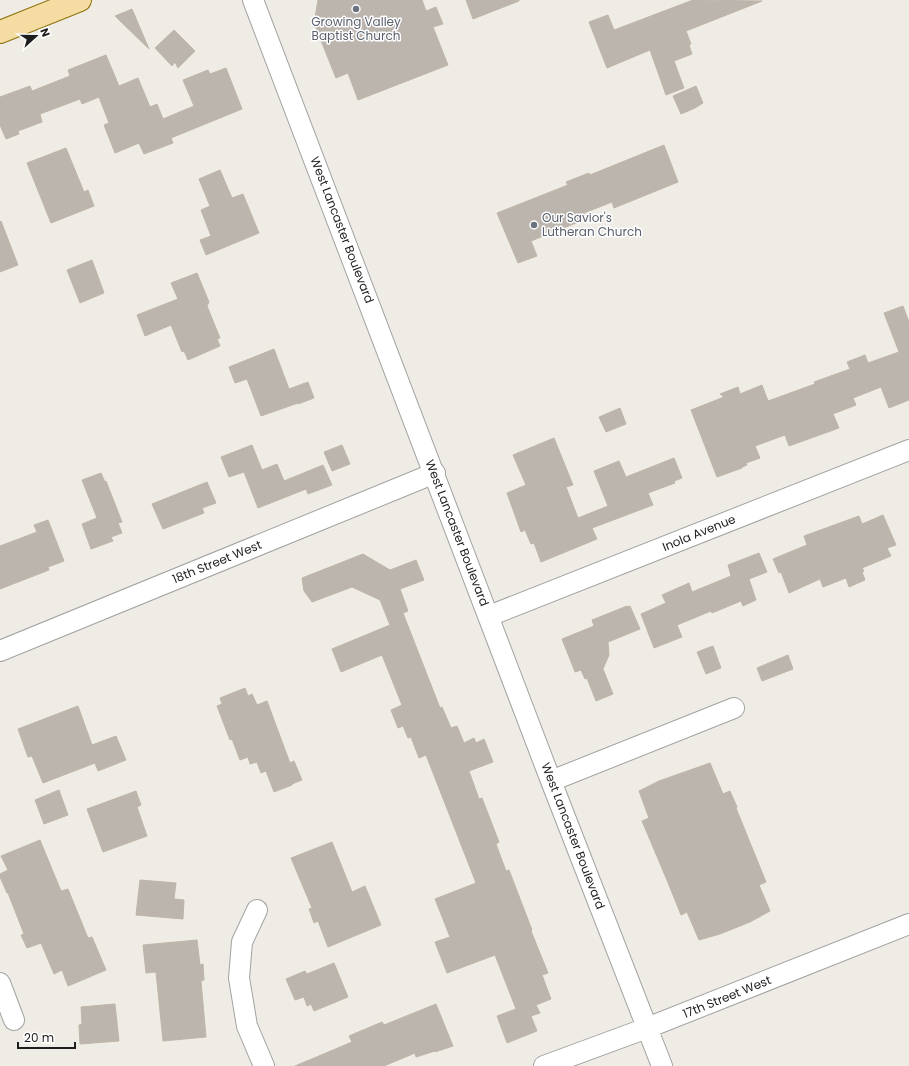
<svg xmlns="http://www.w3.org/2000/svg" width="909" height="1066" font-family="Poppins,sans-serif">
<style>
.building{fill:#bbb5ae;stroke:#bfb5a8}
.lines{fill:none;stroke-linecap:round;stroke-linejoin:round}
.minor-casing{stroke:#a2a2a2;stroke-width:22}
.major-casing{stroke:#8e730a;stroke-width:24}
.minor{stroke:#fff;stroke-width:20}
.major{stroke:#f5dca3;stroke-width:22}
.worship-dot{fill:#6b7280;stroke:#fff;stroke-width:1.5}
.labels{text-anchor:middle;stroke-width:3;stroke-linejoin:round;paint-order:stroke}
.worship-label{font-size:12px;fill:#5b616d;stroke:#fff}
.street-label{font-size:12px;fill:#1e1e1e;stroke:#fff}
</style>
<rect width="100%" height="100%" fill="#eeece5"/>
<!-- building -->
<path class="building" d="M 318,0 L 422,0 L 426,11 L 436,7 L 443,24 L 433,27 L 448,65 L 358,100 L 348,73 L 336,78 L 314,23 Z
M 466,0 L 519,0 L 519,1 L 473,19 Z
M 693,0 L 762,1 L 686,31 L 691,44 L 689,45 L 692,54 L 674,61 L 684,88 L 666,95 L 650,50 L 607,68 L 589,22 L 608,15 L 614,30 Z
M 132,9 L 149,49 L 115,16 Z
M 174,30 L 195,51 L 178,68 L 175,62 L 172,66 L 155,48 Z
M 106,55 L 119,86 L 138,78 L 150,107 L 157,104 L 163,119 L 194,106 L 183,80 L 208,70 L 210,74 L 226,68 L 242,109 L 171,138 L 173,143 L 144,154 L 139,143 L 115,153 L 104,125 L 109,123 L 99,97 L 82,104 L 80,99 L 40,114 L 42,122 L 18,131 L 19,134 L 6,139 L 0,125 L 0,97 L 30,86 L 32,91 L 70,76 L 68,70 Z
M 696,86 L 703,103 L 695,108 L 681,114 L 673,96 Z
M 664,145 L 678,182 L 614,208 L 612,202 L 584,213 L 586,219 L 531,241 L 537,256 L 518,263 L 497,213 L 568,185 L 566,182 L 589,173 L 590,175 Z
M 66,148 L 84,192 L 88,190 L 94,206 L 51,223 L 27,163 Z
M 220,170 L 232,198 L 243,194 L 259,233 L 206,255 L 200,240 L 211,236 L 201,210 L 210,206 L 199,179 Z
M 1,221 L 18,265 L 0,272 L 0,222 Z
M 92,260 L 104,293 L 80,303 L 67,270 Z
M 197,273 L 209,302 L 207,306 L 220,338 L 217,339 L 220,346 L 188,360 L 184,351 L 182,352 L 171,325 L 145,336 L 137,315 L 178,299 L 171,283 Z
M 903,306 L 909,322 L 909,400 L 889,408 L 881,387 L 853,398 L 856,405 L 833,414 L 839,428 L 789,446 L 785,435 L 755,446 L 760,458 L 746,463 L 747,465 L 742,467 L 742,468 L 717,477 L 691,410 L 724,397 L 720,394 L 738,387 L 740,394 L 762,385 L 768,401 L 815,384 L 814,382 L 850,369 L 847,362 L 865,355 L 868,363 L 899,352 L 884,313 Z
M 274,349 L 289,389 L 308,382 L 314,398 L 298,404 L 298,403 L 261,416 L 247,379 L 235,383 L 229,367 Z
M 620,408 L 626,424 L 606,432 L 599,417 Z
M 554,438 L 573,485 L 566,487 L 578,518 L 608,506 L 594,471 L 619,461 L 626,477 L 674,458 L 682,478 L 674,481 L 675,483 L 648,493 L 653,505 L 592,528 L 597,539 L 541,562 L 534,543 L 531,544 L 525,530 L 521,532 L 507,493 L 526,485 L 513,455 Z
M 252,445 L 262,470 L 277,464 L 284,481 L 323,465 L 332,485 L 308,494 L 306,489 L 258,508 L 244,472 L 229,477 L 221,457 Z
M 342,445 L 350,464 L 332,471 L 324,452 Z
M 101,473 L 105,482 L 106,481 L 122,522 L 118,523 L 122,533 L 111,537 L 113,541 L 91,549 L 82,524 L 97,518 L 82,480 Z
M 207,482 L 216,503 L 202,508 L 204,513 L 163,529 L 152,504 Z
M 883,515 L 896,545 L 887,548 L 891,556 L 862,568 L 864,571 L 862,572 L 865,580 L 849,587 L 846,578 L 823,587 L 820,579 L 789,593 L 781,572 L 779,573 L 773,559 L 807,545 L 804,536 L 859,516 L 862,524 Z
M 48,520 L 64,561 L 48,567 L 49,570 L 0,589 L 0,546 L 37,532 L 34,525 Z
M 759,553 L 767,572 L 749,579 L 756,600 L 743,606 L 741,601 L 712,613 L 711,611 L 677,625 L 682,637 L 654,648 L 641,614 L 666,603 L 662,595 L 689,583 L 692,592 L 731,576 L 728,565 Z
M 363,554 L 390,570 L 416,560 L 424,580 L 400,589 L 408,611 L 403,613 L 440,708 L 442,707 L 451,728 L 457,726 L 464,743 L 474,738 L 476,743 L 484,739 L 493,762 L 469,771 L 479,799 L 482,798 L 499,842 L 496,844 L 506,871 L 509,870 L 532,930 L 531,931 L 548,973 L 542,975 L 551,999 L 536,1005 L 540,1013 L 531,1016 L 537,1031 L 507,1043 L 497,1016 L 516,1009 L 495,955 L 447,973 L 435,942 L 450,937 L 435,899 L 476,883 L 426,755 L 419,758 L 411,737 L 408,738 L 403,726 L 398,728 L 391,710 L 402,705 L 382,655 L 341,672 L 332,649 L 390,625 L 380,600 L 352,587 L 312,602 L 304,591 L 302,578 Z
M 627,606 L 627,607 L 630,606 L 640,629 L 608,642 L 609,655 L 603,669 L 613,694 L 596,701 L 587,678 L 585,679 L 581,670 L 575,672 L 562,639 L 594,626 L 592,620 Z
M 713,646 L 721,668 L 706,674 L 697,652 Z
M 788,655 L 793,669 L 762,681 L 757,668 Z
M 245,688 L 248,696 L 252,694 L 257,705 L 267,701 L 290,763 L 294,761 L 302,780 L 292,784 L 292,785 L 274,792 L 266,771 L 261,773 L 257,762 L 250,764 L 248,757 L 240,760 L 232,739 L 230,740 L 217,706 L 222,704 L 220,698 Z
M 78,706 L 92,745 L 116,736 L 126,760 L 98,771 L 95,763 L 43,783 L 32,756 L 28,757 L 18,729 Z
M 710,763 L 723,794 L 730,791 L 737,807 L 736,808 L 766,882 L 759,885 L 770,911 L 750,922 L 720,934 L 699,940 L 687,912 L 681,915 L 669,885 L 642,821 L 649,818 L 639,791 L 659,781 Z
M 59,790 L 68,815 L 44,824 L 35,800 Z
M 136,791 L 141,805 L 137,807 L 147,836 L 103,852 L 87,809 Z
M 40,840 L 61,891 L 68,889 L 88,938 L 92,937 L 106,970 L 68,986 L 62,970 L 54,974 L 41,943 L 27,948 L 21,935 L 24,934 L 8,893 L 7,893 L 0,877 L 0,874 L 8,870 L 1,856 Z
M 332,842 L 352,892 L 365,886 L 381,925 L 328,947 L 318,921 L 314,923 L 309,909 L 312,908 L 291,858 Z
M 140,880 L 176,883 L 174,899 L 184,900 L 183,919 L 136,915 Z
M 197,940 L 200,965 L 203,964 L 204,980 L 201,981 L 206,1037 L 163,1041 L 156,972 L 146,973 L 143,945 Z
M 334,963 L 348,997 L 314,1011 L 311,1004 L 307,1006 L 304,997 L 295,1000 L 286,979 L 305,971 L 307,974 Z
M 115,1004 L 119,1041 L 80,1044 L 79,1025 L 82,1024 L 81,1007 Z
M 436,1004 L 453,1046 L 435,1052 L 435,1051 L 416,1057 L 415,1053 L 384,1066 L 295,1066 L 352,1042 L 349,1036 L 382,1022 L 384,1025 Z"/>
<g class="lines">
<!-- minor casing -->
<g class="minor-casing">
<path id="minor" d="M 253,0 L 551,781 L 662,1066
M 489,616 L 909,450
M 0,651 L 435,473
M 551,781 L 734,708
M 257,910 L 242,942 L 239,978 L 247,1026 L 264,1066
M 0,983 L 14,1020
M 544,1066 L 647,1028 L 909,924"/>
</g>
<!-- major casing -->
<g class="major-casing">
<path id="major" d="M 0,32 L 80,0"/>
</g>
<!-- minor -->
<use href="#minor" class="minor"/>
<!-- major -->
<use href="#major" class="major"/>
</g>
<!-- markers -->
<g class="worship-dot">
<circle cx="356" cy="9" r="4"/>
<circle cx="534" cy="225" r="4"/>
</g>
<g class="labels">
<!-- worship labels -->
<g class="worship-label">
<text x="356" y="26">Growing Valley<tspan x="356" dy="14">Baptist Church</tspan></text>
<text x="542" y="222" text-anchor="start">Our Savior's<tspan x="542" dy="14">Lutheran Church</tspan></text>
</g>
<!-- street labels -->
<g class="street-label">
<text transform="translate(342 230) rotate(69)" y="4">West Lancaster Boulevard</text>
<text transform="translate(457 533) rotate(69)" y="4">West Lancaster Boulevard</text>
<text transform="translate(699 533) rotate(-22)" y="4">Inola Avenue</text>
<text transform="translate(217 562) rotate(-22)" y="4">18th Street West</text>
<text transform="translate(573 836) rotate(69)" y="4">West Lancaster Boulevard</text>
<text transform="translate(727 997) rotate(-22)" y="4">17th Street West</text>
</g>
</g>
<!-- north arrow -->
<g transform="translate(36 36) rotate(69)" stroke="#ffffff" stroke-width="3" paint-order="stroke">
<path d="M0-3L7 15L0 10L-7 15Z" fill="#1e1e1e"/>
<text y="-6" font-size="11" font-weight="bold" text-anchor="middle" fill="#1e1e1e">N</text>
</g>
<!-- scale -->
<path d="M18 1042v6h57v-6" fill="none" stroke="#1e1e1e" stroke-width="2"/>
<text x="24" y="1042" font-size="12" fill="#1e1e1e" stroke="#ffffff" stroke-width="3" paint-order="stroke">20 m</text>
</svg>
